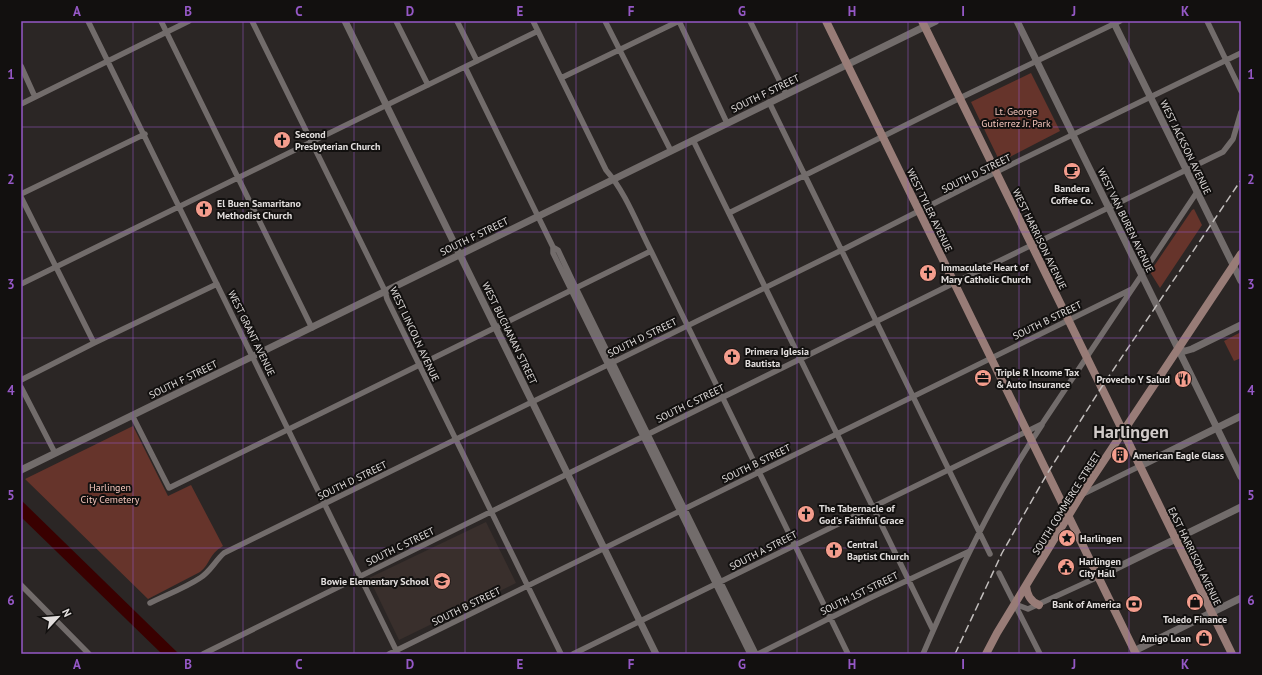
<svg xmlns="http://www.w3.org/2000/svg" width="1262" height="675" font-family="'PT Sans',sans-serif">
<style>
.built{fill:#392f2c}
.green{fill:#66342b}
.water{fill:#390000}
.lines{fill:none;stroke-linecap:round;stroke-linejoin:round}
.minor{stroke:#726c6b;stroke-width:5.5}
.tertiary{stroke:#726c6b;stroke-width:7}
.secondary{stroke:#987c77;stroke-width:8}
.rail{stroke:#c2bebd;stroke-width:1.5;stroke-dasharray:8 4;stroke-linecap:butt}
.grid{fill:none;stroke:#9558c6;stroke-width:1;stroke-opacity:0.55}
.labels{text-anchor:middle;stroke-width:4;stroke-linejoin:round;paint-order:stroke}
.street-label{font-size:10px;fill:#e2dedd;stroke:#12100f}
.park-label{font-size:10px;fill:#f6c6bc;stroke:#12100f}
.poi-label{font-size:10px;font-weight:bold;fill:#e2dedd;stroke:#12100f;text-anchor:start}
.town-label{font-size:18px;font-weight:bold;fill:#d0cac8;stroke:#12100f}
.neatline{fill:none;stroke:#9558c6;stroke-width:1.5}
.grid-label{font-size:13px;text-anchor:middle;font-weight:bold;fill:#9558c6}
</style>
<rect width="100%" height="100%" fill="#2b2625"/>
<!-- built -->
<path class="built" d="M 486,522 L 516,583 L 399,640 L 369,578 Z"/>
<!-- green -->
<path class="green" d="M 1031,73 L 1060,131 L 1000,162 L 971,102 Z
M 1194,209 L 1202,225 L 1160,288 L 1150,272 L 1192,210 Z
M 1241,332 L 1241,358 L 1234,361 L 1224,341 Z
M 133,426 L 168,496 L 191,485 L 223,546 C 208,555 211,563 200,572 L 148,599 L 25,479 Z"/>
<!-- water -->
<path class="water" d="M 21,500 L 179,654 L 162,654 L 21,517 Z"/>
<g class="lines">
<!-- minor -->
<path class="minor" d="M 88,21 L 398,654
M 161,21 L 312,328
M 252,21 L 385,291 L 387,299 L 561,654
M 396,21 L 428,85
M 457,21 L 477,61
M 533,21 L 606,170 C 626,193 637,224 651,251 L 848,654
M 605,21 L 671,151
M 679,21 L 727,123
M 750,21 L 786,94
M 1207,21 L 1241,91
M 21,66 L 35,97
M 465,67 L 553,247 L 553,253 L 750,654
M 561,78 L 679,21
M 769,102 L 990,554
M 21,104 L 189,21
M 693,140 L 933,630
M 21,194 L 145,134
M 21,197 L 94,343
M 729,213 L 960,98 L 1120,21
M 553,247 L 558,250 L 576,288 L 756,654
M 21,284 L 538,31
M 21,380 L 94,343 L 217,284
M 21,387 L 55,453
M 132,415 L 169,488 L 651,251
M 1083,494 L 1140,466
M 999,573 L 1040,654
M 21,585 L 89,654
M 150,603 C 166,595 185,588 200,578 C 210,572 215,561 224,553 L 842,250 L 996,172 L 1241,53
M 1015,604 L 1028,609 L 1098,577
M 203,654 L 954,283 L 1223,152 L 1233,139 L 1241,112
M 389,654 L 1132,289
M 573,654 L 1042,424 L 1197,192
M 758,654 L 870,598 L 970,551
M 923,654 C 957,575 994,496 1042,425"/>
<!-- tertiary -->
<path class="tertiary" d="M 345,21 L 656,654
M 1017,21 L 1241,477
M 1113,21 L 1241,281
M 1178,349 L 1185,351 L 1192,349 L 1241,325
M 1140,466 L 1241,416
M 21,470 L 936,21
M 1098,577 L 1241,507
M 1134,651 L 1241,598"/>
<!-- secondary -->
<path class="secondary" d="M 826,21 L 1136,654
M 922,21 L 1232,654
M 1026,586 C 1027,595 1030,601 1039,605
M 986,654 L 997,633 L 1081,495 L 1241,254"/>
<!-- rail -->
<path class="rail" d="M 955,654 L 1002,553 L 1047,474 L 1101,388 L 1241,180"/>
</g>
<!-- grid -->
<path class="grid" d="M 133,21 L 133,654M 243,21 L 243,654M 354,21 L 354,654M 465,21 L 465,654M 576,21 L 576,654M 686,21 L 686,654M 797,21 L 797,654M 908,21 L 908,654M 1019,21 L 1019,654M 1129,21 L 1129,654M 21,127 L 1241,127M 21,232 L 1241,232M 21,338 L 1241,338M 21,443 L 1241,443M 21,548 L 1241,548"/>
<!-- icons -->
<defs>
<g id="church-disc" transform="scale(0.9)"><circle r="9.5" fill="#f49d8d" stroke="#12100f"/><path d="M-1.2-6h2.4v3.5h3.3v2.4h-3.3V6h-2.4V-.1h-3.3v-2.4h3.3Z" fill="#111"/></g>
<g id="cafe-disc" transform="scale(0.9)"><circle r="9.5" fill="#f49d8d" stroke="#12100f"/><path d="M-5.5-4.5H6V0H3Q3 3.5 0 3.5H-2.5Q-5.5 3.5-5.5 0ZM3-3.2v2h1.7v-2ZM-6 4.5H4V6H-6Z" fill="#111"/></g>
<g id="office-disc" transform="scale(0.9)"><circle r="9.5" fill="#f49d8d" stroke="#12100f"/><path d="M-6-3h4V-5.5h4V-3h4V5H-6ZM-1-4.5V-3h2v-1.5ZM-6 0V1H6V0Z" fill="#111"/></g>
<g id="restaurant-disc" transform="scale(0.9)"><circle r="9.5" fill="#f49d8d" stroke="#12100f"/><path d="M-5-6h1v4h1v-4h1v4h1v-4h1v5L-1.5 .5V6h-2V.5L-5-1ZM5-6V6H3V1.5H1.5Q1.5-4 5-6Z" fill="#111"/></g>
<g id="building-disc" transform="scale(0.9)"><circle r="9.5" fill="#f49d8d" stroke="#12100f"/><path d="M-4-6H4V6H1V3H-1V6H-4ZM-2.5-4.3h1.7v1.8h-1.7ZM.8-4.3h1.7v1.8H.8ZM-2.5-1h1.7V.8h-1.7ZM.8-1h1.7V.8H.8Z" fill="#111"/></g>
<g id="sight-disc" transform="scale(0.9)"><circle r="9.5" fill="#f49d8d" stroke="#12100f"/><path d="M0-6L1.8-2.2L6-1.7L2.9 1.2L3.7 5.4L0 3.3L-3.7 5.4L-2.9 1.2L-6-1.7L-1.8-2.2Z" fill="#111"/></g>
<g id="civic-disc" transform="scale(0.9)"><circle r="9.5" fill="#f49d8d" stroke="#12100f"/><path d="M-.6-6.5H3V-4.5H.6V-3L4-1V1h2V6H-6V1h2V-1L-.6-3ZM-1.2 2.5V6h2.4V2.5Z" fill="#111"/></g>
<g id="school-disc" transform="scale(0.9)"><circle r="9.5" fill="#f49d8d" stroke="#12100f"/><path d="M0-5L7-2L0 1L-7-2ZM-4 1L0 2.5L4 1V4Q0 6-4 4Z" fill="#111"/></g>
<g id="shop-disc" transform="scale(0.9)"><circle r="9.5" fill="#f49d8d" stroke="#12100f"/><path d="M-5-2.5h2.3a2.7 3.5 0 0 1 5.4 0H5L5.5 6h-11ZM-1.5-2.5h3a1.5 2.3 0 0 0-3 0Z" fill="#111"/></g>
<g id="bank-disc" transform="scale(0.9)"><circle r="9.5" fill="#f49d8d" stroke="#12100f"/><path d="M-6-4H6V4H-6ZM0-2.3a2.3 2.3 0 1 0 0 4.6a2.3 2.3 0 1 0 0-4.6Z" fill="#111"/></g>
</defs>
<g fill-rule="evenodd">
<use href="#church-disc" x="282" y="140"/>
<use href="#cafe-disc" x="1072" y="171"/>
<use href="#church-disc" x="204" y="209"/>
<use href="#church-disc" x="928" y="273"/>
<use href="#church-disc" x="732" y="357"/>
<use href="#office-disc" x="983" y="378"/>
<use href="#restaurant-disc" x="1183" y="379"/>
<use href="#building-disc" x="1120" y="455"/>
<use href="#church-disc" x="806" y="514"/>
<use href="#sight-disc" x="1067" y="538"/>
<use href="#church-disc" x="834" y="550"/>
<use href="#civic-disc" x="1066" y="567"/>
<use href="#school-disc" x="442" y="581"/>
<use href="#shop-disc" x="1195" y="602"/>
<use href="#bank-disc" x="1134" y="604"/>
<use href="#shop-disc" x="1204" y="638"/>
</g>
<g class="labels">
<!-- street labels -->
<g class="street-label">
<text transform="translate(765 93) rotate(-26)" y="4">SOUTH F STREET</text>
<text transform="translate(1186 147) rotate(64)" y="4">WEST JACKSON AVENUE</text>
<text transform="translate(976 173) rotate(-26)" y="4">SOUTH D STREET</text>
<text transform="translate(930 210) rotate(64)" y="4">WEST TYLER AVENUE</text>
<text transform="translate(1126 220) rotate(64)" y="4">WEST VAN BUREN AVENUE</text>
<text transform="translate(474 236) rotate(-26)" y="4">SOUTH F STREET</text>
<text transform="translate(1040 239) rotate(64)" y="4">WEST HARRISON AVENUE</text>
<text transform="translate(1047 320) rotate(-26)" y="4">SOUTH B STREET</text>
<text transform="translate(252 333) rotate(64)" y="4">WEST GRANT AVENUE</text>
<text transform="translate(510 333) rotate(64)" y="4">WEST BUCHANAN STREET</text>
<text transform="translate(415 334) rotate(65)" y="4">WEST LINCOLN AVENUE</text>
<text transform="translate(642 337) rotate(-26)" y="4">SOUTH D STREET</text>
<text transform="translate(183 379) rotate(-26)" y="4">SOUTH F STREET</text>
<text transform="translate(690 403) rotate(-26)" y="4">SOUTH C STREET</text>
<text transform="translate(756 463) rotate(-26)" y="4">SOUTH B STREET</text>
<text transform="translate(352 480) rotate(-26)" y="4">SOUTH D STREET</text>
<text transform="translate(1066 503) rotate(-58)" y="4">SOUTH COMMERCE STREET</text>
<text transform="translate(400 546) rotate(-26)" y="4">SOUTH C STREET</text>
<text transform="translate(763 550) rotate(-27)" y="4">SOUTH A STREET</text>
<text transform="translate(1195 556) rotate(64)" y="4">EAST HARRISON AVENUE</text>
<text transform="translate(859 593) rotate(-26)" y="4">SOUTH 1ST STREET</text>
<text transform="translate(466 606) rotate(-26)" y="4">SOUTH B STREET</text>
</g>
<!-- park labels -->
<g class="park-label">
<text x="1016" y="115">Lt. George<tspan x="1016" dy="12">Gutierrez Jr. Park</tspan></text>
<text x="110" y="491">Harlingen<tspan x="110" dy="12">City Cemetery</tspan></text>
</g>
<!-- poi labels -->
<g class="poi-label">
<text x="295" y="138">Second<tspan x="295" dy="12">Presbyterian Church</tspan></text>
<text x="1072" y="192" text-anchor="middle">Bandera<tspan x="1072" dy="12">Coffee Co.</tspan></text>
<text x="217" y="207">El Buen Samaritano<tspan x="217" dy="12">Methodist Church</tspan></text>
<text x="941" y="271">Immaculate Heart of<tspan x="941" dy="12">Mary Catholic Church</tspan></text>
<text x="745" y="355">Primera Iglesia<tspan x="745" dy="12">Bautista</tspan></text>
<text x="996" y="376">Triple R Income Tax<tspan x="996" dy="12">&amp; Auto Insurance</tspan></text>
<text x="1170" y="383" text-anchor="end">Provecho Y Salud</text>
<text x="1133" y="459">American Eagle Glass</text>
<text x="819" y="512">The Tabernacle of<tspan x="819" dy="12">God's Faithful Grace</tspan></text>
<text x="1080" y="542">Harlingen</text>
<text x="847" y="548">Central<tspan x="847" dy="12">Baptist Church</tspan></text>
<text x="1079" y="565">Harlingen<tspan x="1079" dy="12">City Hall</tspan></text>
<text x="429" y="585" text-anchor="end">Bowie Elementary School</text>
<text x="1121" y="608" text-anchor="end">Bank of America</text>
<text x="1195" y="623" text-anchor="middle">Toledo Finance</text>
<text x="1191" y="642" text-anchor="end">Amigo Loan</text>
</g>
<!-- town labels -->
<g class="town-label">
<text x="1131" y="438">Harlingen</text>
</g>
</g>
<!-- border -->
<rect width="1262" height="675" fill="none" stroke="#12100f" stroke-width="44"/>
<!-- north arrow -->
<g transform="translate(58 617) rotate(64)" stroke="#12100f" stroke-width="3" paint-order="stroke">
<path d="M0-3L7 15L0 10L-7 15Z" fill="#e2dedd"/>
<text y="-6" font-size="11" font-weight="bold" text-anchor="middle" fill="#e2dedd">N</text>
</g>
<rect x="22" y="22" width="1218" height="631" class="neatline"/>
<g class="grid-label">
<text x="77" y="16">A</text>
<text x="188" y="16">B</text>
<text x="299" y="16">C</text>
<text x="410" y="16">D</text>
<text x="520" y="16">E</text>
<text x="631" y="16">F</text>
<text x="742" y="16">G</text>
<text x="852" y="16">H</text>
<text x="963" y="16">I</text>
<text x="1074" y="16">J</text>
<text x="1185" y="16">K</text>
<text x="11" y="79">1</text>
<text x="1251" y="79">1</text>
<text x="11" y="184">2</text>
<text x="1251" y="184">2</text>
<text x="11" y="289">3</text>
<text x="1251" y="289">3</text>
<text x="11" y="395">4</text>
<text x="1251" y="395">4</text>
<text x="11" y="500">5</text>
<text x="1251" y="500">5</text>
<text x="11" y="605">6</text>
<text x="1251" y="605">6</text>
<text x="77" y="669">A</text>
<text x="188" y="669">B</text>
<text x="299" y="669">C</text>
<text x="410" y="669">D</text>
<text x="520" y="669">E</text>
<text x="631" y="669">F</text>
<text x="742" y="669">G</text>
<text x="852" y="669">H</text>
<text x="963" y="669">I</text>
<text x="1074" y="669">J</text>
<text x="1185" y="669">K</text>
</g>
</svg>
